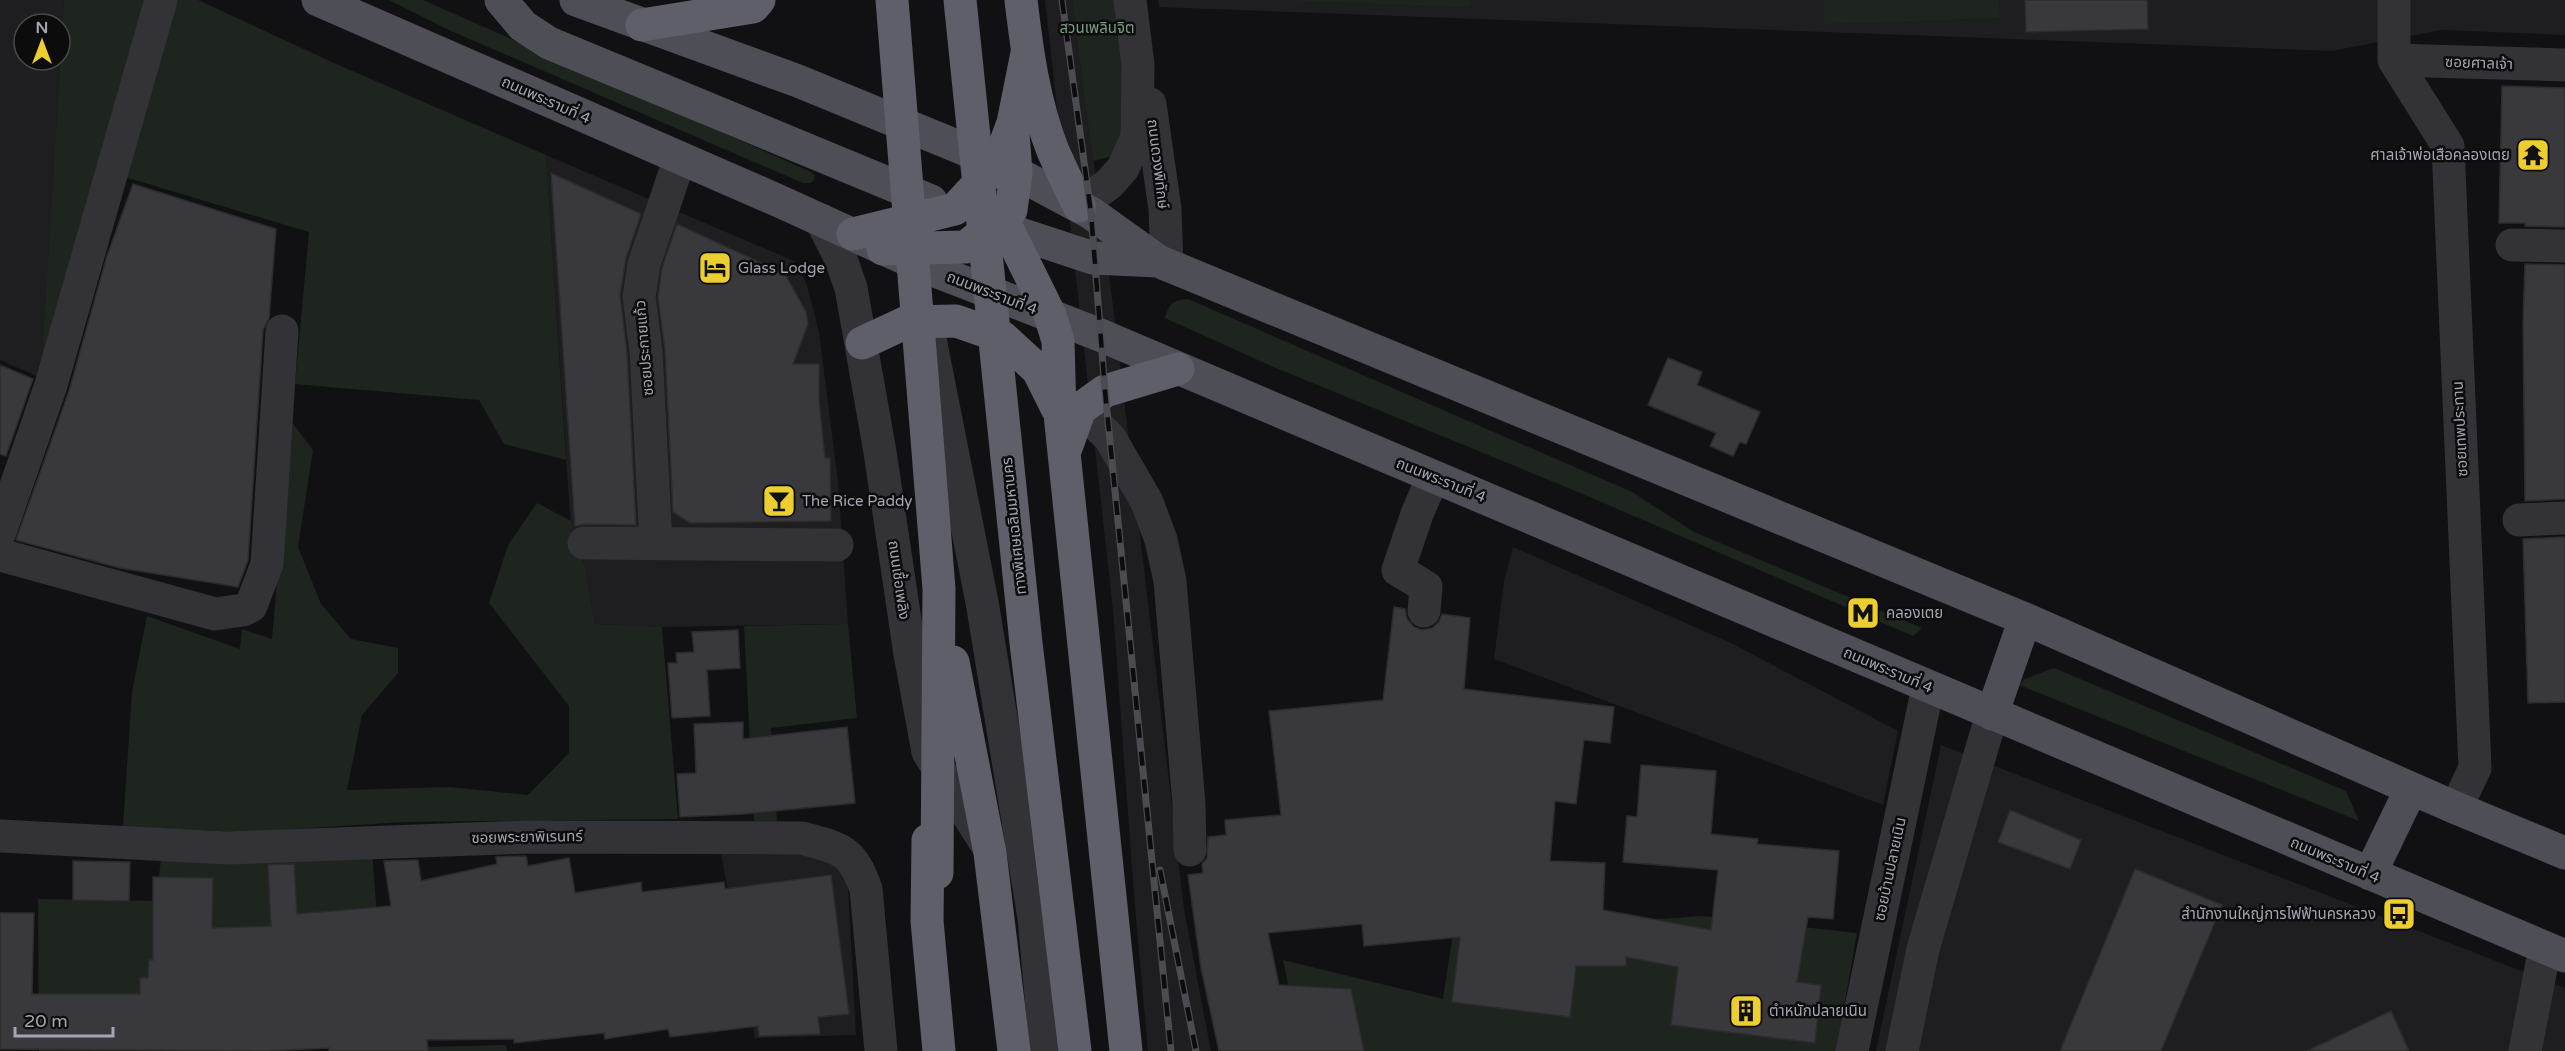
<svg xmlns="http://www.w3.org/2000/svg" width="2565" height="1051" font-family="'Varela Round','Noto Sans Thai',sans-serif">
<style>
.built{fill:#1e1d1f;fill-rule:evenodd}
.green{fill:#1e251f}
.building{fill:#39393d;stroke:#2c2b2e;stroke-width:1.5}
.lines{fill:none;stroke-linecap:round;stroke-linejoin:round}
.minor{stroke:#323237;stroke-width:33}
.major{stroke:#4e4f56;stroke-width:33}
.highway{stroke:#5e5f68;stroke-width:33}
.rail-casing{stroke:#4b4c52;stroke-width:7}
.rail{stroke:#0c0c0d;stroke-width:4.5;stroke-dasharray:14;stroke-linecap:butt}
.highway-bridge{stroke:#5e5f68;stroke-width:33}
.labels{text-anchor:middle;stroke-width:5;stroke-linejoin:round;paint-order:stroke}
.park-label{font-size:15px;fill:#7a9e82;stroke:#0c0c0d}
.street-label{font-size:15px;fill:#a3a5b3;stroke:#0c0c0d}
.poi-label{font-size:15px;fill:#a3a5b3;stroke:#0c0c0d;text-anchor:start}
</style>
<rect width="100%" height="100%" fill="#111113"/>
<!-- built -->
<path class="built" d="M 0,0 L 64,0 L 41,378 L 0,360 ZM 24,24 L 60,24 L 60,60 L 24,60 Z
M 1045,0 L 1072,0 L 1114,313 L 1184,909 L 1211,1051 L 1148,1051 L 1134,895 L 1113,610 Z
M 1158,0 L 2565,0 L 2565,35 L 2442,30 L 2332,51 L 1159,7 Z
M 546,155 L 794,261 L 806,282 L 819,332 L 838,482 L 848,624 L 662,627 L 595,624 L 585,566 L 571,530 Z
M 1513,547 L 1731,643 L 1898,731 L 1883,805 L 1494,659 L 1504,581 Z
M 1941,745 L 2565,988 L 2565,1051 L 1876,1051 Z
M 806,846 L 847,867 L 856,1035 L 755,1038 L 720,848 Z"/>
<!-- green -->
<path class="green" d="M 64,0 L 198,0 L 334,63 L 546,155 L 566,460 L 504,444 L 479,400 L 295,384 L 309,232 L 125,177 L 42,357 Z
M 389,0 L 423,0 L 809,171 L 815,175 L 814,179 L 811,183 L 803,183 L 451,31 Z
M 1072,0 L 1116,0 L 1127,130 L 1118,155 L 1093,161 Z
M 1279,0 L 1470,0 L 1470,7 Z
M 1824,0 L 1999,0 L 2000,18 L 1824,24 Z
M 1188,299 L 1632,492 L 1694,532 L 1922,628 L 1913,636 L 1571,489 L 1269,365 L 1165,318 C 1169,304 1173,300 1188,299 Z
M 291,421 L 313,450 L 298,547 L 321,604 L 351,639 L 398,648 L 398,673 L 362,715 L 347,790 L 449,787 L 528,795 L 569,753 L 569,706 L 489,603 L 508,545 L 537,503 L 571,521 L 571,531 L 585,566 L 595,624 L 662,627 L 678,819 L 404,822 L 247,832 L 123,827 L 132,692 L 147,616 L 240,649 L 242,629 L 272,639 Z
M 848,624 L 857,718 L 771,728 L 777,821 L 754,821 L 744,626 Z
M 2054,668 L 2346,791 L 2359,821 L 2019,685 L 2025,679 Z
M 372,851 L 380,955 L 236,979 L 238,1051 L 39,1051 L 38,899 L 156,901 L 161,859 Z
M 1703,916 L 1857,933 L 1836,1051 L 1302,1051 L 1283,960 L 1443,999 L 1453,933 Z
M 506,1045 L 507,1051 L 351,1051 L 388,1048 Z"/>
<!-- building -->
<path class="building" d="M 2025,0 L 2147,0 L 2148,29 L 2026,32 Z
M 2502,86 L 2565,88 L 2565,227 L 2525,226 L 2525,223 L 2499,223 Z
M 551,173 L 641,214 L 626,258 L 620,295 L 627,353 L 636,525 L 584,524 L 575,526 Z
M 133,184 L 276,229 L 269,318 L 263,330 L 248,560 L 238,587 L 120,568 L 16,540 L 69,391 L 107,256 Z
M 677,224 L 785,274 L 806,312 L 808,324 L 793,364 L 819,364 L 819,401 L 825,458 L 830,458 L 831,521 L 690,523 L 673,512 L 665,350 L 658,297 L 662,268 Z
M 2525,264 L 2565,265 L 2565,499 L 2525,501 L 2523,324 Z
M 1668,358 L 1702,372 L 1697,385 L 1760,412 L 1746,444 L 1740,442 L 1733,456 L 1710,446 L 1716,433 L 1648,405 Z
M 0,365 L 33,379 L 6,456 L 0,454 Z
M 2565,537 L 2565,702 L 2528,703 L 2523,539 Z
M 1394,607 L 1405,609 L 1407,619 L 1414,627 L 1422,630 L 1432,628 L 1439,622 L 1442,614 L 1470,618 L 1464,689 L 1614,707 L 1610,743 L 1584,740 L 1576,804 L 1555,801 L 1550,861 L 1605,863 L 1603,910 L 1711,930 L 1718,870 L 1623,862 L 1627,816 L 1637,817 L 1641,765 L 1716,771 L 1711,834 L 1758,839 L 1757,844 L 1839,851 L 1833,919 L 1808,917 L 1797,982 L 1821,985 L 1815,1043 L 1671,1025 L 1678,967 L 1626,957 L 1626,966 L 1576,966 L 1570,1017 L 1452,1002 L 1460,937 L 1364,946 L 1362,924 L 1268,933 L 1279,985 L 1351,989 L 1364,1051 L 1219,1051 L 1201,968 L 1188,875 L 1203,873 L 1202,864 L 1207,858 L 1208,837 L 1226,835 L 1225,820 L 1281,815 L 1269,711 L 1383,700 Z
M 738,630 L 740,668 L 707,670 L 710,716 L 672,718 L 668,663 L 677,663 L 676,653 L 694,652 L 692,632 Z
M 743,722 L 743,739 L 847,727 L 855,803 L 744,814 L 680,817 L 677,774 L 696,773 L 694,724 Z
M 2010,810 L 2081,840 L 2070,869 L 1998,842 Z
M 526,856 L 528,866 L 569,858 L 575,893 L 641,882 L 642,892 L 724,882 L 725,889 L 831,875 L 849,1014 L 818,1017 L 820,1034 L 759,1036 L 758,1026 L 670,1037 L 668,1029 L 605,1039 L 604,1033 L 514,1043 L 514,1039 L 427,1040 L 428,1051 L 329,1051 L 329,1048 L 268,1051 L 0,1049 L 0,913 L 34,913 L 32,994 L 140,994 L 140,978 L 148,978 L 149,960 L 153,960 L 153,877 L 213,878 L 212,928 L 271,926 L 268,865 L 294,864 L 297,914 L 391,906 L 384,861 L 418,860 L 421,881 L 497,864 L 496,857 Z
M 73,861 L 130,862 L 129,901 L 73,900 Z
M 2135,869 L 2222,905 L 2161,1051 L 2060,1051 Z
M 2391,1011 L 2409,1051 L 2307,1051 Z"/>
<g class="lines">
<!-- minor -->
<path class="minor" d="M 2394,60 L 2448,146 L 2475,768 L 2456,808
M 2394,60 L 2565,65
M 2394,60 L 2394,0
M 1150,104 L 1165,209 L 1167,265
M 1079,206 L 1110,183 L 1123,168 L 1137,137 L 1138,65 L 1130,0
M 821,220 L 841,259 L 851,288 L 880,452 L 910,654 L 928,752 L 989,848
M 2512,245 L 2565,246
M 930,339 L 982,602 L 1034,918 L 1046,1051
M 1080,409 L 1110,438 L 1147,502 L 1161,540 L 1170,581 L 1189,804 L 1190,850
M 2519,520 L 2565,518
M 0,532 L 51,385 L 161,0
M 584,543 L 837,545
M 656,544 L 646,351 L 639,297 L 644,264 L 680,158
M 0,555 L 215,614 L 243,610 L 251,606 L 267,564 L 282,331
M 1424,611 L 1426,587 L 1398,570 L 1417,514 L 1433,477
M 0,836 L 228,848 L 527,837 L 802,838 C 841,849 851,848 866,889 L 881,1051
M 1852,1051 L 1928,687
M 1902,1051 L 1923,949 L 1992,714
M 2525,1051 L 2545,948"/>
<!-- major -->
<path class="major" d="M 318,0 L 779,201 L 915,263 L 1100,335 L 2565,956
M 501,0 L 523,26 L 549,43 L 931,201
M 576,0 L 798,81 L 998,163 L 1091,213 L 1158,261 L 2025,619 L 2456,808 L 2565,853
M 990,224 L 1093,258 L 1158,261
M 1992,714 L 2025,619
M 2370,874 L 2411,789"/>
<!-- highway -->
<path class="highway" d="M 1021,0 C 1027,51 1034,103 1053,151 C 1061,169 1070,188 1079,206
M 642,25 L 753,7 L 759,0
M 1009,232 L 1050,315 L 1058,341 L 1060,414 L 1126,1051
M 853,234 L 955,209 L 998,163 L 1013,123 L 1027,53
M 883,249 L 966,247 L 1011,210 L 1016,173 L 1013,133
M 862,343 L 907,322 L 956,321 L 1002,337 L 1038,370 L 1057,408
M 1066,448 L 1080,409 L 1105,391 L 1178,369
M 928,840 L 927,921 L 939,1051"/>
<!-- rail casing -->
<g class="rail-casing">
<path id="rail" d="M 1062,0 L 1091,213 L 1105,391 L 1171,1051
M 1160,870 L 1196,1051"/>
</g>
<!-- rail -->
<use href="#rail" class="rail"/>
<!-- highway-bridge -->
<path class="highway-bridge" d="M 892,0 L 939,589 L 937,873
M 960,0 L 1026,643 L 1075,1051
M 953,662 L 990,853 L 1014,1051"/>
</g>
<!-- icons -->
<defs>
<g id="temple-square" transform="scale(1.725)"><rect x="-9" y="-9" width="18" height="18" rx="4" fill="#ecce30" stroke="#0c0c0d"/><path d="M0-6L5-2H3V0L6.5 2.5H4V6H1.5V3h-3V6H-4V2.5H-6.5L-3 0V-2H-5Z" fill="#111"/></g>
<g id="hotel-square" transform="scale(1.725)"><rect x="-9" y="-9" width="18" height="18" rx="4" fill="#ecce30" stroke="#0c0c0d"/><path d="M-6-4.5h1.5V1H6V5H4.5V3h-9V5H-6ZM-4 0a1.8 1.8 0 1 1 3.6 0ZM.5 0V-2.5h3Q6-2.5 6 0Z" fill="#111"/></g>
<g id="bar-square" transform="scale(1.725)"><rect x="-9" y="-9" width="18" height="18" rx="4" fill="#ecce30" stroke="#0c0c0d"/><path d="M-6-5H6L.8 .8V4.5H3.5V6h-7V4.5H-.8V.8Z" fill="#111"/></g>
<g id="metro-square" transform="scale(1.725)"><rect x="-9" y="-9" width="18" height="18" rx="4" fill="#ecce30" stroke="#0c0c0d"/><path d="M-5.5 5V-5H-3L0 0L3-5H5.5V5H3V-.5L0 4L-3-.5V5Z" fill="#111"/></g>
<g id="bus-square" transform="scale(1.725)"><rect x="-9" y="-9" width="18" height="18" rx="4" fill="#ecce30" stroke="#0c0c0d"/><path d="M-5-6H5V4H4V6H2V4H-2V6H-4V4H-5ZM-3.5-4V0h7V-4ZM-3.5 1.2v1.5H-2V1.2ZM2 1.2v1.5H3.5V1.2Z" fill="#111"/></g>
<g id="building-square" transform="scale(1.725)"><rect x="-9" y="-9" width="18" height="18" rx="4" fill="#ecce30" stroke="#0c0c0d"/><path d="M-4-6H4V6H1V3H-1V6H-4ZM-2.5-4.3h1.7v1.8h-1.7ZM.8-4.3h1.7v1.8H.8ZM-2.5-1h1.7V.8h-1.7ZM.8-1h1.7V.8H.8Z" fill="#111"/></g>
</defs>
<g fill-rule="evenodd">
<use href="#temple-square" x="2533" y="155"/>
<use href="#hotel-square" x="715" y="268"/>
<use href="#bar-square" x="779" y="501"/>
<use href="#metro-square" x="1863" y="613"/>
<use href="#bus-square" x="2399" y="914"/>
<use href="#building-square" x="1746" y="1011"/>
</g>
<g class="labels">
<!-- park labels -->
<g class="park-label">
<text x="1097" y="33">สวนเพลินจิต</text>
</g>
<!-- street labels -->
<g class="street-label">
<text transform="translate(2479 63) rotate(2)" y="5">ซอยศาลเจ้า</text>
<text transform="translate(546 100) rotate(24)" y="5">ถนนพระรามที่ 4</text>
<text transform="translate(1158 164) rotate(83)" y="5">ถนนดวงพิทักษ์</text>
<text transform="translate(992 293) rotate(21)" y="5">ถนนพระรามที่ 4</text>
<text transform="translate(644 348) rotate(-95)" y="5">ซอยประกายแก้ว</text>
<text transform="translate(2460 429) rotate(-93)" y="5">ซอยเทพประทาน</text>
<text transform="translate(1441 480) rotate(22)" y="5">ถนนพระรามที่ 4</text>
<text transform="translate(1014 526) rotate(-96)" y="5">ทางพิเศษเฉลิมมหานคร</text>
<text transform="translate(899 580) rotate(82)" y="5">ถนนเชื้อเพลิง</text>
<text transform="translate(1888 670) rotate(23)" y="5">ถนนพระรามที่ 4</text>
<text transform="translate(527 837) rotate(-1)" y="5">ซอยพระยาพิเรนทร์</text>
<text transform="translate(2335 860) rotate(23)" y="5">ถนนพระรามที่ 4</text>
<text transform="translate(1890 869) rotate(-78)" y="5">ซอยบ้านปลายเนิน</text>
</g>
<!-- poi labels -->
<g class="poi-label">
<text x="2510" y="160" text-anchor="end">ศาลเจ้าพ่อเสือคลองเตย</text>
<text x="738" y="273">Glass Lodge</text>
<text x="802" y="506">The Rice Paddy</text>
<text x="1886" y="618">คลองเตย</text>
<text x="2376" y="919" text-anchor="end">สำนักงานใหญ่การไฟฟ้านครหลวง</text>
<text x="1769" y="1016">ตำหนักปลายเนิน</text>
</g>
</g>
<!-- north arrow -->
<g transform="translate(42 42)"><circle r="28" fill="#0c0c0d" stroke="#48494f" stroke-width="1.5"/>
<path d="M0-4.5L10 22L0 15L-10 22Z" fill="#ecce30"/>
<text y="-9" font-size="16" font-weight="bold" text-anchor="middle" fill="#a3a5b3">N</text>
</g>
<!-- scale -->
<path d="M15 1027v9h98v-9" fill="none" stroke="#a3a5b3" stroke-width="3"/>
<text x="24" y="1027" font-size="18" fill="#a3a5b3" stroke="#0c0c0d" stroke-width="4.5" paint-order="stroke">20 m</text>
</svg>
